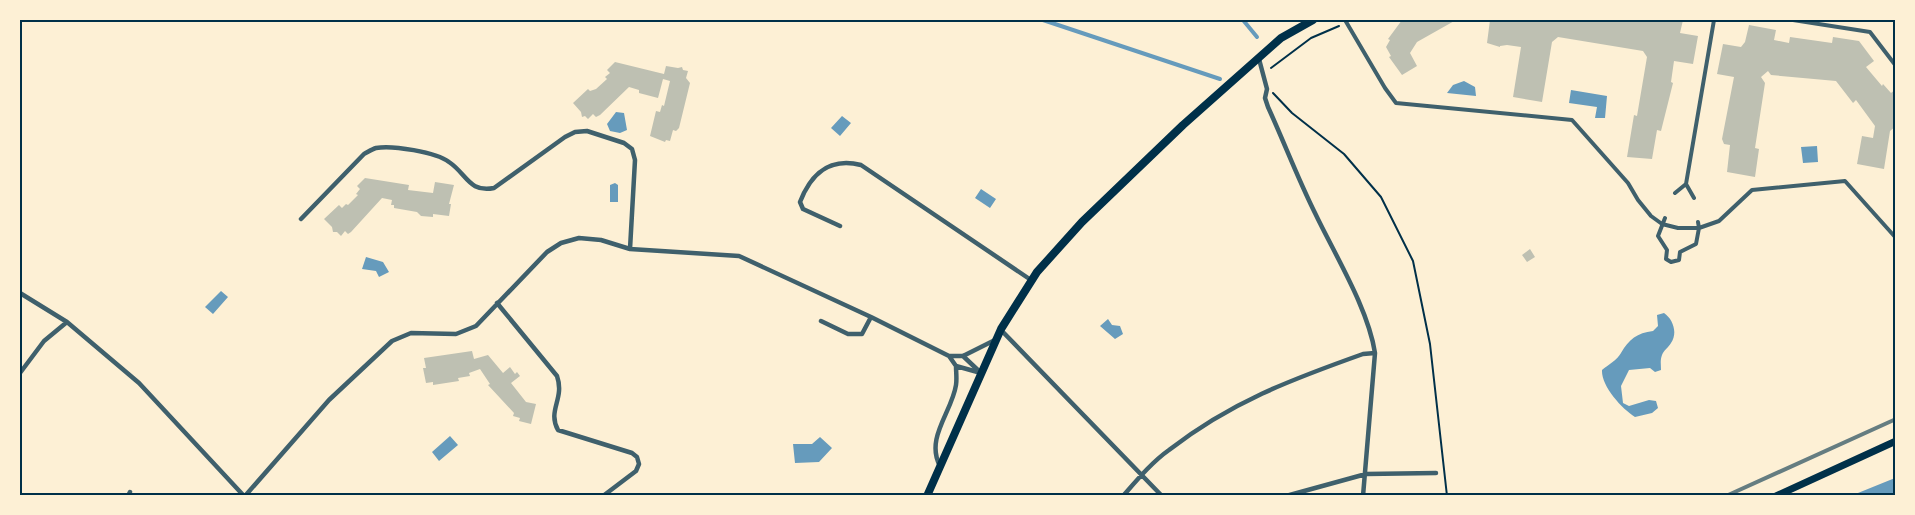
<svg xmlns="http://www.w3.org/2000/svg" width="1915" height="515" font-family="Mulish,sans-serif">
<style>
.water{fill:#669bbc}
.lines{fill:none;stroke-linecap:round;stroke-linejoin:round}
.stream{stroke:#669bbc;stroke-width:4}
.building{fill:#bec0b2}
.path{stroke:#003049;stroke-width:2}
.pedestrian{stroke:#3f606c;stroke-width:4}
.minor{stroke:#3f606c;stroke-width:4.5}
.secondary{stroke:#003049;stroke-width:7}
.primary{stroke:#003049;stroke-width:8}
.rail{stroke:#657d81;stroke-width:4}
.neatline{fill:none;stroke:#003049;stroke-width:2}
</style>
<rect width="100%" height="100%" fill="#fdf0d5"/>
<!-- water -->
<path class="water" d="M 1464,81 L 1475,87 L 1476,96 L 1447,93 L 1453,85 Z
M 1571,90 L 1607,96 L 1605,118 L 1595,118 L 1597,107 L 1569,103 Z
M 616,112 L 624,113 L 627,130 L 620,133 L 610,131 L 607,124 Z
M 842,116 L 851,123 L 840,136 L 831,128 Z
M 1817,146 L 1818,162 L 1803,163 L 1801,147 Z
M 615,183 L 618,185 L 618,202 L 610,202 L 610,185 Z
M 981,189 L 996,199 L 990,208 L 975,198 Z
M 366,257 L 383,262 L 389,272 L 379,277 L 376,271 L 362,269 Z
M 221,291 L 228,297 L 213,314 L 205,307 Z
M 1664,313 C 1673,319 1678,333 1671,343 C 1668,348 1664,350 1662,355 C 1660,360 1661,365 1661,370 L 1655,372 L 1650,368 L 1629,370 L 1621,386 L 1623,403 L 1629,406 L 1649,400 L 1656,401 L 1658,408 L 1652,413 L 1635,417 C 1622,409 1601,386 1602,370 C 1608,365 1617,360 1621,353 C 1629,339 1637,333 1653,331 L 1658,326 L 1657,315 Z
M 1108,319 L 1112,325 L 1120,326 L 1123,334 L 1115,339 L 1100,326 Z
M 450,436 L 458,445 L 439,461 L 432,452 Z
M 820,437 L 832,448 L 819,462 L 795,463 L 793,444 L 812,444 Z
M 1895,478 L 1895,495 L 1853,495 Z"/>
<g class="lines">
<!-- stream -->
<path class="stream" d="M 1043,20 L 1220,79
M 1243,20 L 1257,37"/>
</g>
<!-- building -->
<path class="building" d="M 1402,20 L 1456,20 L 1417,42 L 1410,53 L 1417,66 L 1402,75 L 1389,57 L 1391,56 L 1386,47 L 1390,40 L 1388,39 Z
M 1490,20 L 1683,20 L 1680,33 L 1698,36 L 1693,64 L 1674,61 L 1671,82 L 1673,83 L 1661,131 L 1657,130 L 1652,159 L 1627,157 L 1634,115 L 1637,116 L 1647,57 L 1643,51 L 1558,37 L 1552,42 L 1542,102 L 1513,97 L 1521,47 L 1507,45 L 1500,46 L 1500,47 L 1487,43 Z
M 1749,25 L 1776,30 L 1774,40 L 1789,43 L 1790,37 L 1832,43 L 1833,37 L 1859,41 L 1874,61 L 1866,67 L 1882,86 L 1883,84 L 1891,93 L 1896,89 L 1896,126 L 1890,131 L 1884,169 L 1857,164 L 1862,136 L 1873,138 L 1875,126 L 1856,100 L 1853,103 L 1836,81 L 1771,75 L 1768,71 L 1761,77 L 1765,83 L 1755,148 L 1759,149 L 1755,177 L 1727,172 L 1730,145 L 1724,144 L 1722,139 L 1734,77 L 1717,74 L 1723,44 L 1741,47 L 1745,42 Z
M 615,62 L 664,74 L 666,66 L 678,68 L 682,67 L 683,70 L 688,71 L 686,78 L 690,83 L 679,128 L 676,131 L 673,130 L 670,141 L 666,140 L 665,142 L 650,136 L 656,111 L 660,112 L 662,105 L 664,106 L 670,81 L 663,79 L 658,98 L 639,93 L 639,90 L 629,87 L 600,115 L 596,117 L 593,114 L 588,119 L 585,116 L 582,117 L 581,112 L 573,103 L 588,89 L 590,91 L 596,89 L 607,79 L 605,77 L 610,73 L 607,70 Z
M 365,178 L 409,185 L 408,190 L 433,193 L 435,182 L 454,185 L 449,204 L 451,204 L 449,216 L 433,214 L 433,217 L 421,216 L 417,212 L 394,208 L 394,205 L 391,205 L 392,200 L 382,198 L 351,232 L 348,234 L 345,231 L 341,236 L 337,232 L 333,232 L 332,227 L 324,219 L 339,205 L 342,208 L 346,204 L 348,205 L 358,195 L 356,194 L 360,189 L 357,186 Z
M 1530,249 L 1535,257 L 1527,262 L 1522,255 Z
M 472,351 L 474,359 L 488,355 L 503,373 L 510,367 L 515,374 L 517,372 L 520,376 L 511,383 L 526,402 L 536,404 L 531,424 L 519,421 L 520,418 L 513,416 L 514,413 L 488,385 L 490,384 L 480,369 L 469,373 L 470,376 L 458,378 L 459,381 L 433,385 L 433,382 L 426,383 L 423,368 L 426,368 L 424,358 Z"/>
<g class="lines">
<!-- path -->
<path class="path" d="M 1271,68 L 1311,38 L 1339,26
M 1273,93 L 1292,113 L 1344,154 L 1381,197 L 1413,261 L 1430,344 L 1447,496"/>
<!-- pedestrian -->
<path class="pedestrian" d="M 1345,20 L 1385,88 L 1396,103 L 1572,120 L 1628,183 L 1638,200 L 1651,216 L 1662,224 L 1678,228 L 1699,228 L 1719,221 L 1752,190 L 1845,181 L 1896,238
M 1793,20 L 1870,32 L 1896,66
M 1686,184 L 1694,198
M 1675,193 L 1686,184 L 1714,20
M 1665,218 L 1658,236 L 1667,250 L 1666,259 L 1671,262 L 1679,260 L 1680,252 L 1696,244 L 1699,228 L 1698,222"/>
<!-- minor -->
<path class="minor" d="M 1259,59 L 1267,89 L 1265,98 L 1268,107 C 1284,142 1298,179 1315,213 C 1335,255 1368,308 1375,353 L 1363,496
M 301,219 L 364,154 C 368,152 372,149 376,148 C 392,145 436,152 449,162 C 467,174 469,193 494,188 L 565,137 L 575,132 L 587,131 L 624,143 L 632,149 L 635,160 L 630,249
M 840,226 L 803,209 L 800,202 C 811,174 829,157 861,165 L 1031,280
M 20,293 L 67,322 L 139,383 L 244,496
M 497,303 L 557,376 C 565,399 547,410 558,430 L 632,453 L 637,457 L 639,464 L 636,471 L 603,496
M 821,321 L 848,334 L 862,334 L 871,317
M 1001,330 L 1162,496
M 949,356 L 963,356 L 995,340
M 963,356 L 981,373
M 20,373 L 44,341 L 67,322
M 940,466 C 925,438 952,412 956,385 C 957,379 956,372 956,366
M 128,496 L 130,492
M 245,496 L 329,400 L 392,341 L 411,333 L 456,334 L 476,326 L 547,252 L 561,243 L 579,238 L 601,240 L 630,249 L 739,256 L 871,317 L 949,356 L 956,366 L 981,373
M 1123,496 C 1137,480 1152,462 1169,450 C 1231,402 1290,380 1363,354 L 1375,353
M 1286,496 L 1366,474 L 1436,473"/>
<!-- secondary -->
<path class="secondary" d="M 1776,496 L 1896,441"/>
<!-- primary -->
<path class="primary" d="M 927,496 L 1001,329 L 1037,272 L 1082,222 L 1183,125 L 1281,38 L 1313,20"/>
<!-- rail -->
<path class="rail" d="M 1726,496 L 1896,419"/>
</g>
<!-- border -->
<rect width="1915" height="515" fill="none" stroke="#fdf0d5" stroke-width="42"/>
<rect x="21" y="21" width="1873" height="473" class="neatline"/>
</svg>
